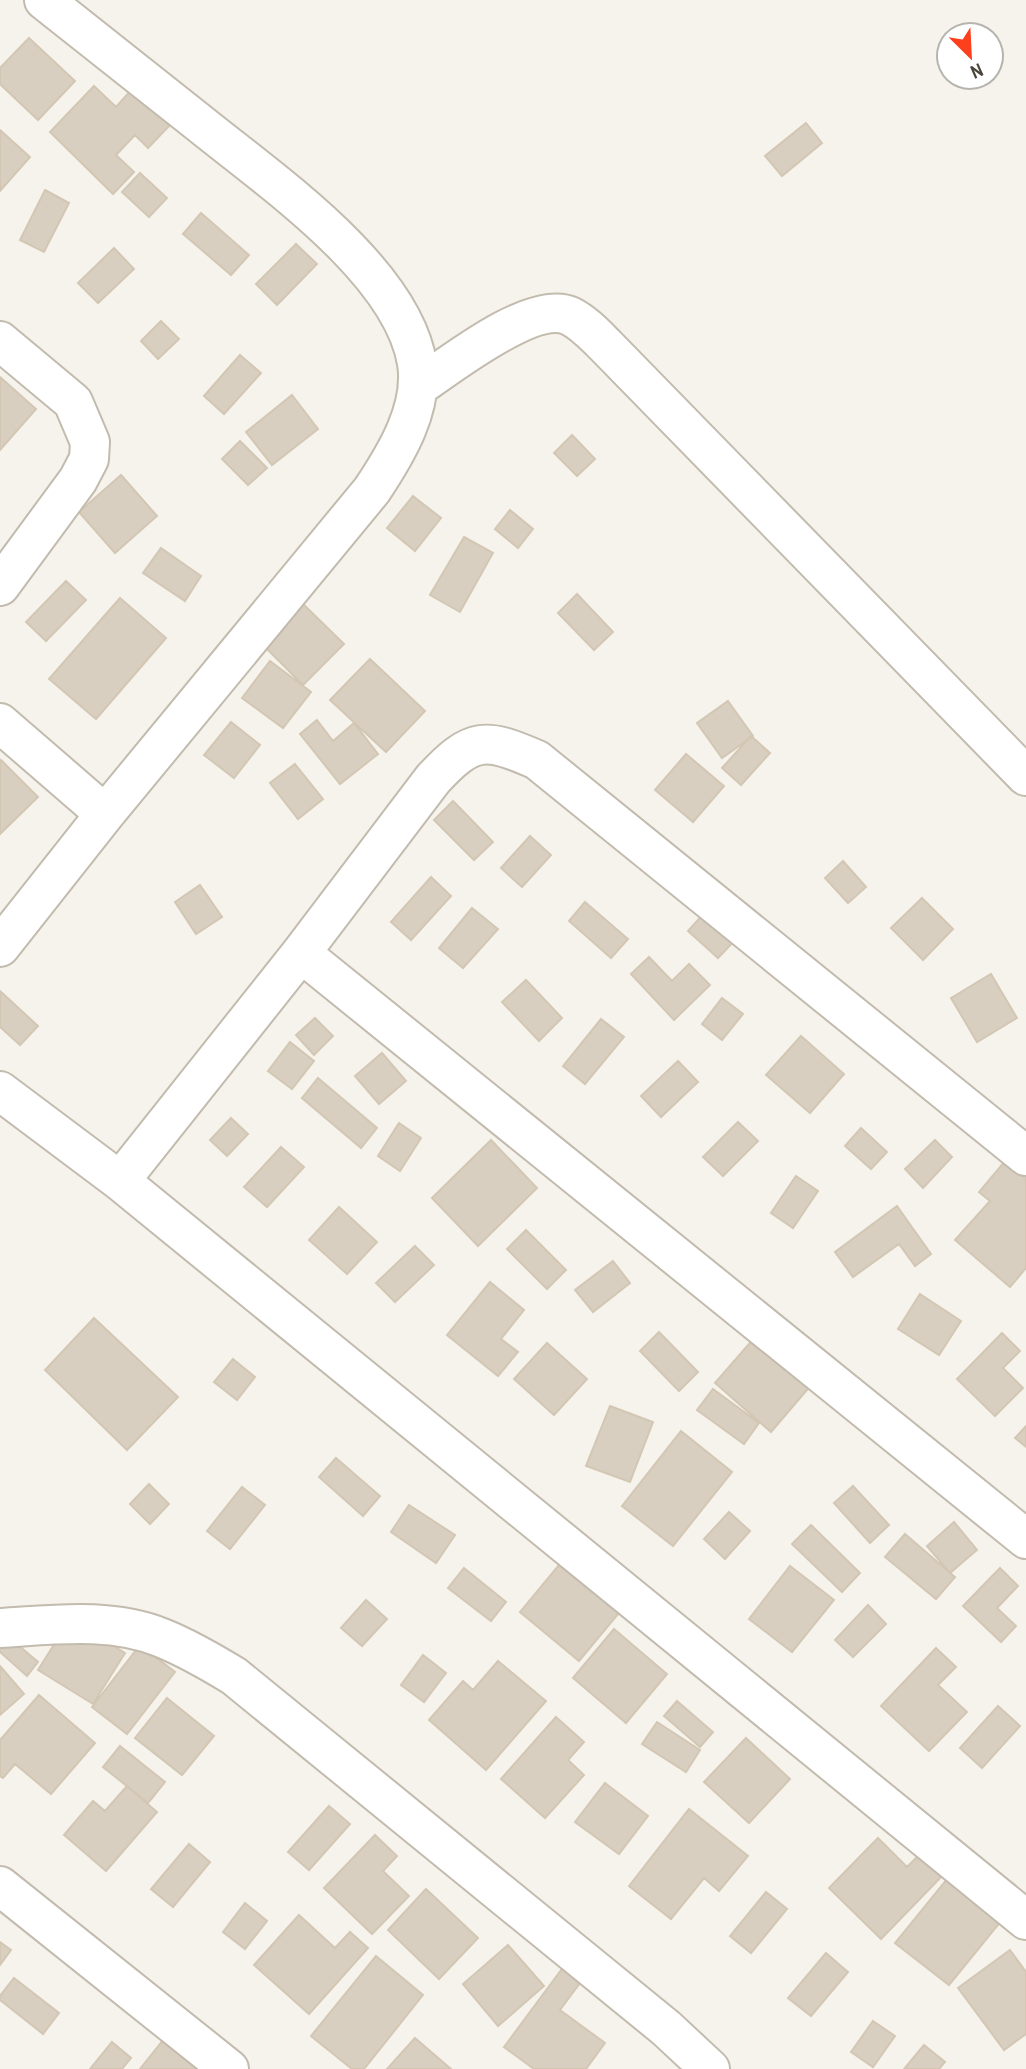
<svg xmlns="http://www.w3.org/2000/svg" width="1026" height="2069" font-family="'Archivo Narrow',sans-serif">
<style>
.building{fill:#d8cfc1;stroke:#d3c7b4;stroke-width:2}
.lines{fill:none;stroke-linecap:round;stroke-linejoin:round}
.minor-casing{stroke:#c2bbae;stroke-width:42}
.minor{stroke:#fff;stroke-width:38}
</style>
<rect width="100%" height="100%" fill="#f6f3ec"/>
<!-- building -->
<path class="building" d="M 29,38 L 75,81 L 38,120 L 0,84 L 0,68 Z
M 94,86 L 116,107 L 133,88 L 170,125 L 148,148 L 135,135 L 116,155 L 134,172 L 113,194 L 50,132 Z
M 806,123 L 822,143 L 782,176 L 765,156 Z
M 0,130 L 30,157 L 0,191 Z
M 140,173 L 167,198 L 149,217 L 122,192 Z
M 45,190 L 69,203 L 44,252 L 20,240 Z
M 201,213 L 249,255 L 231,275 L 183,234 Z
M 296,244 L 317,264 L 277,305 L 256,284 Z
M 114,248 L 134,269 L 98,303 L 78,283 Z
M 161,321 L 179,339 L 158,359 L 141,341 Z
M 240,355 L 261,373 L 224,414 L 204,396 Z
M 0,377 L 36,409 L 0,450 Z
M 292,395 L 318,429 L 272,465 L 246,432 Z
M 572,435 L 595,459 L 577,476 L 554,453 Z
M 240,441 L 267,468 L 248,485 L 222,459 Z
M 121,475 L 157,516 L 115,553 L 79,512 Z
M 413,496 L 441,518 L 415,551 L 387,528 Z
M 510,510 L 533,529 L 518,548 L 495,529 Z
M 464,537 L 493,553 L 460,612 L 430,595 Z
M 161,548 L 201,576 L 185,601 L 143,573 Z
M 66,581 L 86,600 L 46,641 L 26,622 Z
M 577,594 L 613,632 L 594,650 L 558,613 Z
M 120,598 L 166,638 L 96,719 L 49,679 Z
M 302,603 L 344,644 L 303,685 L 262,644 Z
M 370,659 L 425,711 L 386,752 L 330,700 Z
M 270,661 L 311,692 L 283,728 L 242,698 Z
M 728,701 L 753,736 L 722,758 L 697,723 Z
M 317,720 L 333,741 L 354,723 L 378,754 L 340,784 L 300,734 Z
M 231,722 L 260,745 L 234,778 L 204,755 Z
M 751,736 L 770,753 L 741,785 L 722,768 Z
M 686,754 L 724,786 L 693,822 L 655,790 Z
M 1,760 L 38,797 L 0,834 L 0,762 Z
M 295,764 L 323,799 L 298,819 L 270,783 Z
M 453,801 L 493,842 L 474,860 L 434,820 Z
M 530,836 L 551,855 L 522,887 L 501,868 Z
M 843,861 L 866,887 L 848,903 L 825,878 Z
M 431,877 L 451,896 L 411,940 L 391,922 Z
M 200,885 L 222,917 L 196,934 L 175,902 Z
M 922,898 L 953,929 L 923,960 L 891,928 Z
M 585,902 L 628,939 L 611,958 L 569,921 Z
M 472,908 L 498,929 L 463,968 L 439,948 Z
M 707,910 L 737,938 L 718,958 L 688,931 Z
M 649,957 L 672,981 L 689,964 L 710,985 L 674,1020 L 631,974 Z
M 991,974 L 1017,1018 L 977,1042 L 951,998 Z
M 526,980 L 562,1018 L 539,1041 L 502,1002 Z
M 0,991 L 38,1026 L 20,1045 L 0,1027 Z
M 722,998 L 743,1014 L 722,1040 L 702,1024 Z
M 315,1018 L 333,1036 L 314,1055 L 296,1035 Z
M 601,1019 L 624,1037 L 585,1084 L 563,1066 Z
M 801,1036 L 844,1074 L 810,1113 L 766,1075 Z
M 290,1042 L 314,1061 L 292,1089 L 268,1071 Z
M 382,1053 L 406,1081 L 379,1104 L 355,1076 Z
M 678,1061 L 698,1082 L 661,1117 L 641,1096 Z
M 318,1078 L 377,1128 L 361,1148 L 302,1098 Z
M 231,1118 L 248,1134 L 227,1156 L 210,1140 Z
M 738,1122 L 758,1141 L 723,1176 L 703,1157 Z
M 399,1123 L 421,1138 L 400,1171 L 378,1156 Z
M 861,1128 L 887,1152 L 871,1169 L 845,1146 Z
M 491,1140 L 537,1188 L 478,1246 L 432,1198 Z
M 935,1140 L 952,1157 L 923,1188 L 905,1169 Z
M 281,1147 L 304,1167 L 267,1207 L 244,1187 Z
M 1011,1154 L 1026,1167 L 1026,1268 L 1010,1287 L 955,1240 L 990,1201 L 979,1192 Z
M 796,1176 L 818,1191 L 793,1228 L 771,1213 Z
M 897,1206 L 931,1254 L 915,1266 L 899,1244 L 853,1277 L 835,1252 Z
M 339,1207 L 377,1242 L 347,1274 L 309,1240 Z
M 526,1230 L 566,1270 L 547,1289 L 507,1249 Z
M 415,1246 L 434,1265 L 395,1302 L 376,1283 Z
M 613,1261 L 630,1283 L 593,1312 L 575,1290 Z
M 490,1282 L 524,1310 L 501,1339 L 518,1352 L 498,1376 L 447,1335 Z
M 920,1294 L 961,1321 L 939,1355 L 898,1329 Z
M 94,1318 L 178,1397 L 127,1450 L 45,1370 Z
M 659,1332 L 698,1372 L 679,1391 L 640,1351 Z
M 1002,1333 L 1020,1351 L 1003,1368 L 1023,1388 L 995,1416 L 957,1379 Z
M 756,1336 L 812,1384 L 771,1432 L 715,1383 Z
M 547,1343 L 587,1379 L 554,1415 L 514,1379 Z
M 233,1359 L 255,1377 L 237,1400 L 214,1382 Z
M 713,1389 L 759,1423 L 744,1444 L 697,1410 Z
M 610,1406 L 653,1422 L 630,1482 L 586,1466 Z
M 1026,1426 L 1026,1447 L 1015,1438 Z
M 681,1431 L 732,1472 L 673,1546 L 622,1506 Z
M 336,1458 L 380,1496 L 363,1516 L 319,1477 Z
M 149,1484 L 169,1504 L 150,1524 L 130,1504 Z
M 853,1486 L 889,1525 L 870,1543 L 834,1503 Z
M 242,1487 L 265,1505 L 230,1549 L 207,1531 Z
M 409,1505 L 455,1535 L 436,1563 L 391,1532 Z
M 729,1512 L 750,1531 L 725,1559 L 704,1539 Z
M 954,1522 L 977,1550 L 950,1573 L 927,1546 Z
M 811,1525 L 860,1573 L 842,1592 L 792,1544 Z
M 905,1534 L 955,1577 L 936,1599 L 885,1557 Z
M 559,1565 L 619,1613 L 579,1661 L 520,1612 Z
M 790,1566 L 834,1600 L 792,1652 L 749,1619 Z
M 464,1568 L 506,1602 L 491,1621 L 448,1588 Z
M 1000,1568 L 1018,1586 L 997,1608 L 1016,1626 L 1001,1642 L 963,1606 Z
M 366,1600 L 387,1619 L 362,1646 L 341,1628 Z
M 868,1605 L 886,1624 L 853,1657 L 835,1640 Z
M 70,1619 L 125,1653 L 93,1704 L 38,1670 Z
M 614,1629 L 667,1674 L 626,1723 L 573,1678 Z
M 5,1634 L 38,1662 L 27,1676 L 0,1652 L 0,1640 Z
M 140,1645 L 175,1672 L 127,1734 L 92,1707 Z
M 936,1648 L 956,1667 L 938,1685 L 967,1712 L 929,1751 L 881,1706 Z
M 423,1655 L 446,1673 L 424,1702 L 401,1685 Z
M 498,1661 L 546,1701 L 486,1770 L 429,1720 L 463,1681 L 473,1690 Z
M 0,1666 L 24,1694 L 0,1715 Z
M 39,1695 L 95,1743 L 51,1794 L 15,1764 L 3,1778 L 0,1776 L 0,1740 Z
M 167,1698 L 214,1736 L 182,1775 L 135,1738 Z
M 677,1701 L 713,1732 L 700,1747 L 664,1716 Z
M 998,1706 L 1020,1726 L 982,1768 L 960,1748 Z
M 556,1717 L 584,1742 L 568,1760 L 584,1775 L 545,1818 L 501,1779 Z
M 657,1722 L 700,1750 L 686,1772 L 642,1744 Z
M 746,1738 L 790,1779 L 749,1823 L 704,1782 Z
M 120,1746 L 165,1782 L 148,1803 L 103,1767 Z
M 605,1783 L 648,1816 L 619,1854 L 575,1822 Z
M 127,1786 L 157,1812 L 106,1871 L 64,1835 L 93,1801 L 105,1811 Z
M 329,1806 L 350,1824 L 309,1870 L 288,1852 Z
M 689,1809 L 748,1856 L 719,1891 L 704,1878 L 671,1919 L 629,1886 Z
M 375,1835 L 397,1856 L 383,1871 L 409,1896 L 372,1934 L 324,1888 Z
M 878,1838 L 907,1867 L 922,1852 L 944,1874 L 881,1939 L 829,1888 Z
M 189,1844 L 210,1862 L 173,1907 L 151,1889 Z
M 948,1878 L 1002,1920 L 949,1985 L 895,1943 Z
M 426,1889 L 478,1938 L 439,1979 L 388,1930 Z
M 766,1892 L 787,1909 L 751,1953 L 730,1936 Z
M 245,1903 L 267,1921 L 245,1949 L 223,1932 Z
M 299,1915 L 335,1948 L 350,1932 L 368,1948 L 309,2014 L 254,1965 Z
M 0,1942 L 11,1950 L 0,1965 Z
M 508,1945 L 544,1986 L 498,2026 L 463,1984 Z
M 1010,1950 L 1026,1972 L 1026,2034 L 1004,2050 L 958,1988 Z
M 826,1953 L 848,1972 L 811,2016 L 788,1998 Z
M 376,1956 L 423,1995 L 364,2069 L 352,2069 L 311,2036 Z
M 564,1966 L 583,1979 L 560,2010 L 605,2043 L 586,2069 L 534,2069 L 504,2047 Z
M 14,1978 L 59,2013 L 43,2034 L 0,2000 L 0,1996 Z
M 873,2021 L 895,2036 L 873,2067 L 851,2052 Z
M 168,2034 L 211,2069 L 140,2069 Z
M 415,2038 L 451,2069 L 387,2069 Z
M 112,2042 L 131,2058 L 122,2069 L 90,2069 Z
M 924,2045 L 945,2062 L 939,2069 L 904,2069 Z"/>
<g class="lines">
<!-- minor casing -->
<g class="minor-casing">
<path id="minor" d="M 0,341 L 73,402 L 90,442 L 89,459 L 78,480 L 0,586
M 418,387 C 449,366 533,299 570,316 C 584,323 596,336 607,347 L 1026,776
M 0,723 L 105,814
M 0,947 L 105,814 L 372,490 C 396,454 424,408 417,363 C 402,271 271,181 203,126 C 150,84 97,42 44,0
M 301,953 L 1026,1539
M 0,1091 L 120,1181 L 1026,1920
M 120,1181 L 301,953 L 433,779 C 472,737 485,737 537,760 L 1026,1156
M 0,1628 C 53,1625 111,1617 162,1638 C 187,1648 211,1662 234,1676 L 666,2028 L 710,2069
M 0,1886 L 229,2069"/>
</g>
<!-- minor -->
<use href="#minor" class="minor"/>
</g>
<!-- north arrow -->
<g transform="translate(970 56) rotate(156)"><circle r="33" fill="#ffffff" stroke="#b7b4b0" stroke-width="2"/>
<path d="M0-5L12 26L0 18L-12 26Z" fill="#fc3f1d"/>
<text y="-10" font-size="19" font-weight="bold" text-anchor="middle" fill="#4b4439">N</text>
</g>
</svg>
